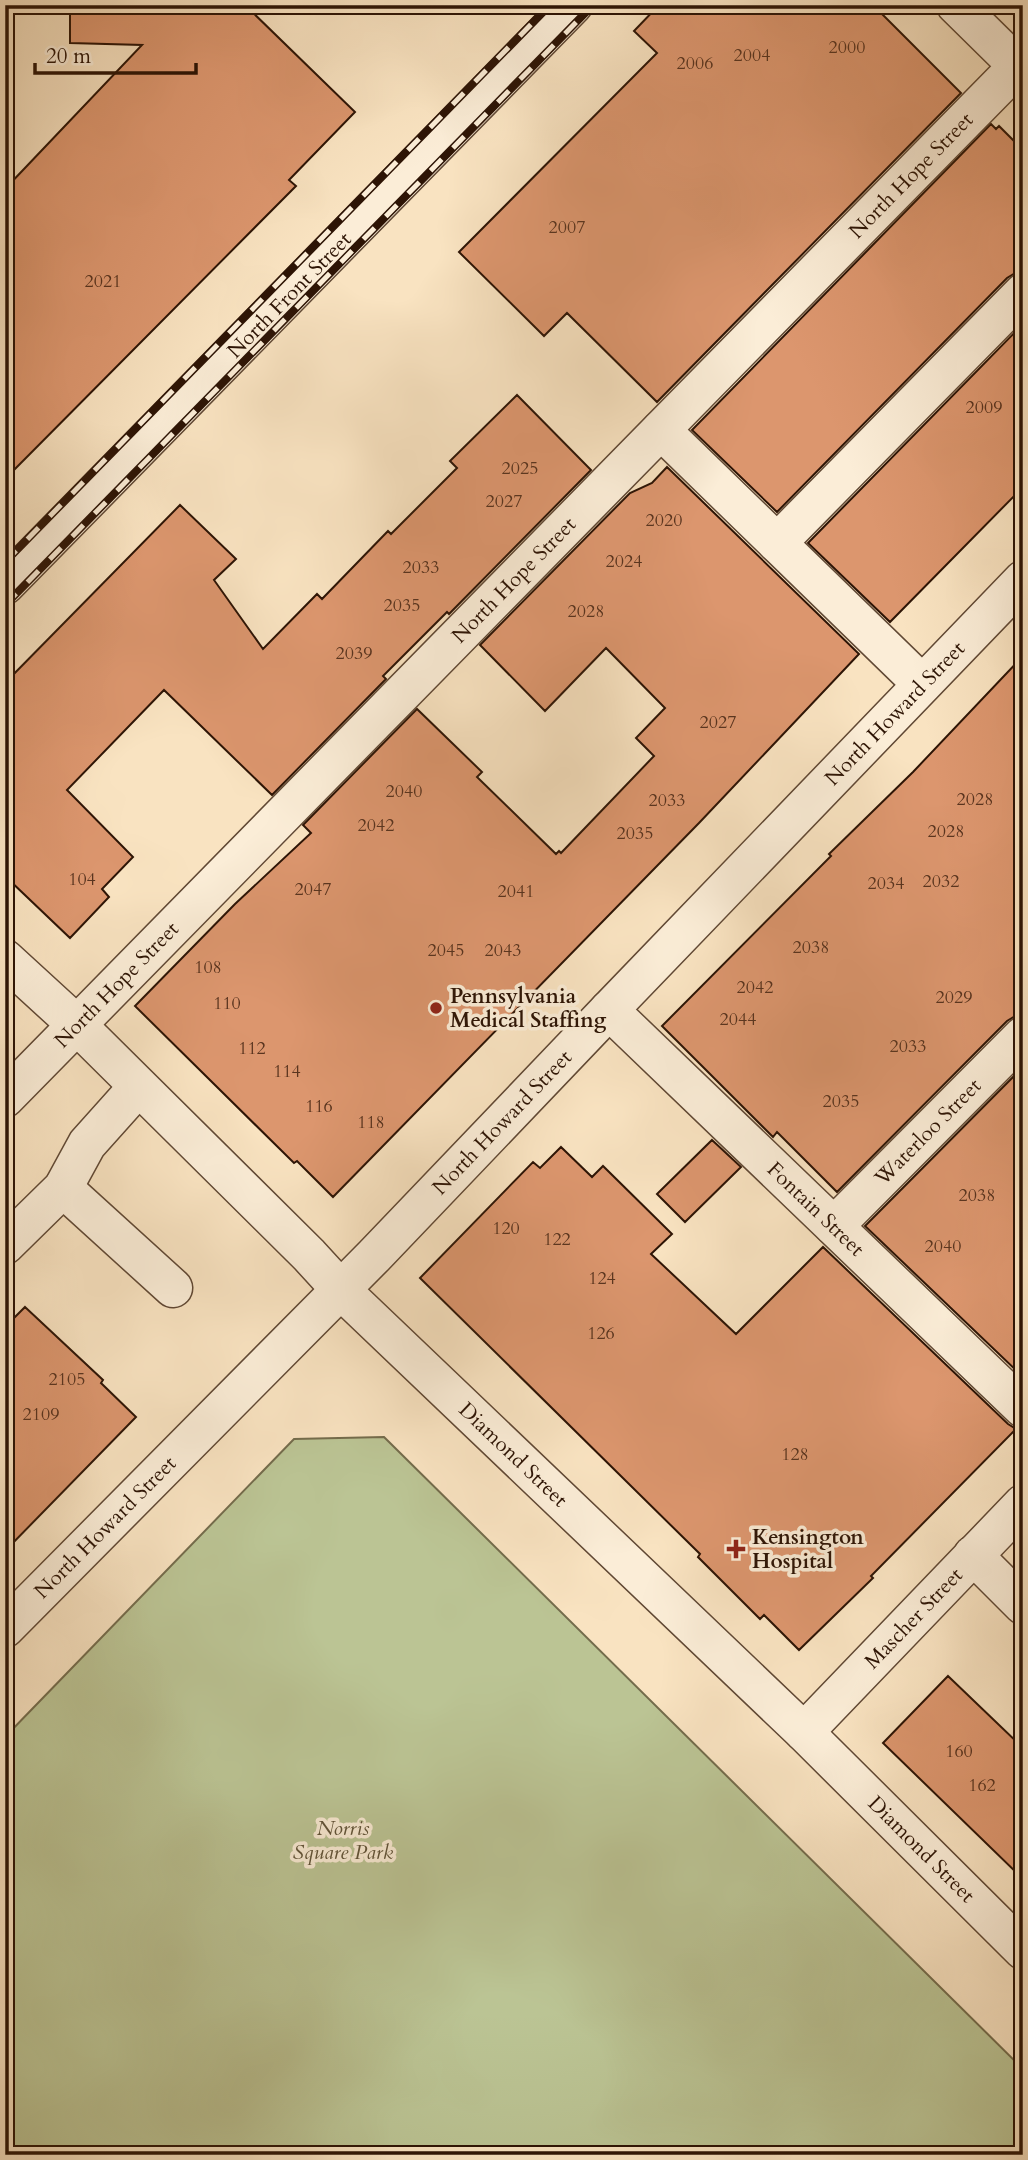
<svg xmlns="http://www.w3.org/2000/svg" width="1028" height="2160" font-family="Cardo,serif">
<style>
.green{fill:#bbc494;stroke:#746c4c;stroke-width:2}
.building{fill:#dc966e;stroke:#2d1405;stroke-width:2}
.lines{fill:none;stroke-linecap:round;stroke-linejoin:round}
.minor-casing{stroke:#604834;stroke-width:41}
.minor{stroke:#fbedd7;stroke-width:38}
.rail-casing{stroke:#2d1405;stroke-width:8}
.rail{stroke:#fbedd7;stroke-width:5;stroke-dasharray:16;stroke-linecap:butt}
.poi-dot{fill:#8f2418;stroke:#fbedd7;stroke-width:2.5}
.labels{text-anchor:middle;stroke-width:7;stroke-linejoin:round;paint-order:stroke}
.number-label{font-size:18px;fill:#59341f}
.street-label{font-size:21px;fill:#2d1405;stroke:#fbedd7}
.poi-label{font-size:21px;font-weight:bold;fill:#2d1405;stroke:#fbedd7;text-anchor:start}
.park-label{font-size:21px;font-style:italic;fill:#5f5237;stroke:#fbedd7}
</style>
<rect width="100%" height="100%" fill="#f9e3c1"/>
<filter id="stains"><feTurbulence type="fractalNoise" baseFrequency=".00286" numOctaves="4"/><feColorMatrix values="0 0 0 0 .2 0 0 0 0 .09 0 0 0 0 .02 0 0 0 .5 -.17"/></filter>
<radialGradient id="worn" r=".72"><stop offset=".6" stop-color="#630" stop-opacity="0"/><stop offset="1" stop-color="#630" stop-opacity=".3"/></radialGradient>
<!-- green -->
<path class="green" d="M 384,1437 L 1023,2069 L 1023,2155 L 5,2155 L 5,1737 L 294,1439 Z"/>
<!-- building -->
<path class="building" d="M 70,5 L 245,5 L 355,112 L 289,180 L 296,186 L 5,479 L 5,189 L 142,45 L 70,43 Z
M 659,5 L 873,5 L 961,93 L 657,402 L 567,313 L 544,336 L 459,252 L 657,53 L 634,31 Z
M 991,124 L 996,129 L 999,126 L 1023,150 L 1023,272 L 1017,272 L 1007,278 L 777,512 L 692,430 Z
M 1023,324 L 1023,487 L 890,622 L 808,543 Z
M 517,395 L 591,470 L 449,614 L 447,612 L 383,676 L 386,679 L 272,795 L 164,690 L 67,790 L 133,857 L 102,889 L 109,897 L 70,938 L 5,876 L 5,683 L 180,505 L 236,559 L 214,580 L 263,649 L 317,594 L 322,599 L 388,531 L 391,534 L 457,468 L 450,461 Z
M 667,467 L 859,654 L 699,823 L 333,1197 L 297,1161 L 294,1163 L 135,1006 L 235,904 L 311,833 L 303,825 L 417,709 L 482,772 L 477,777 L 556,854 L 559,851 L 561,853 L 654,756 L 636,738 L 665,708 L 606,648 L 545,711 L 480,645 L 630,493 L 652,483 Z
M 1023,656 L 1023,1015 L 1017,1015 L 1007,1021 L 837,1192 L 777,1132 L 773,1137 L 662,1026 L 831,856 L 829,854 L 913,772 Z
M 1023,1067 L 1023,1377 L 865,1226 Z
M 712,1140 L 741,1167 L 685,1222 L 657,1194 Z
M 561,1147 L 592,1177 L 603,1166 L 672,1234 L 651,1254 L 736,1334 L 823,1247 L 1008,1424 L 1016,1429 L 871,1576 L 873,1578 L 799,1650 L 764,1615 L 760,1619 L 698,1557 L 700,1554 L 420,1278 L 533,1162 L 540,1168 Z
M 25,1307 L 103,1380 L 101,1383 L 136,1417 L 5,1551 L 5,1327 Z
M 948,1676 L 1023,1748 L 1023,1879 L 883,1743 Z"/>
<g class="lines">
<!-- minor casing -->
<g class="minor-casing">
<g id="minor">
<path d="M 956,5 L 1023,71"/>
<path d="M 661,430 L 922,684"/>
<path d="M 777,543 L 1023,293"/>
<path id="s1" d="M 5,585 L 573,5"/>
<path id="s2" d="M 5,959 L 77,1025 L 309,1255 L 341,1290 L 804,1732 L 1023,1950"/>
<path id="s3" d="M 609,1010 L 1023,1408"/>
<path id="s4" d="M 5,1098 L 1023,61"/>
<path d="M 63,1188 L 173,1288"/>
<path id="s5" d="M 834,1226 L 1023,1036"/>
<path d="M 5,1245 L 63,1188 L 87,1144 L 138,1087"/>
<path d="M 973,1555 L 1023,1605"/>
<path id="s6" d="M 5,1628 L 374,1256 L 609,1010 L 1023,580"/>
<path id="s7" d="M 804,1732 L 1023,1504"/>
</g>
</g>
<!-- minor -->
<use href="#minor" class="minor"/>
<!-- rail casing -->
<g class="rail-casing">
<path id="rail" d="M 5,562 L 550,5
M 5,605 L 593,5"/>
</g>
<!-- rail -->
<use href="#rail" class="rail"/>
</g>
<!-- markers -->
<g class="poi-dot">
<circle cx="436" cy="1008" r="7"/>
<path d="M732.5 1538.5h7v7h7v7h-7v7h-7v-7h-7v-7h7z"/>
</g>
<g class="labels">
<!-- number labels -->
<g class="number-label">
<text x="847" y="53">2000</text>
<text x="752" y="61">2004</text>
<text x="695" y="69">2006</text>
<text x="567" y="233">2007</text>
<text x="103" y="287">2021</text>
<text x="984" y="413">2009</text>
<text x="520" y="474">2025</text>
<text x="504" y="507">2027</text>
<text x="664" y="526">2020</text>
<text x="624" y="567">2024</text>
<text x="421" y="573">2033</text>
<text x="402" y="611">2035</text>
<text x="586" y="617">2028</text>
<text x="354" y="659">2039</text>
<text x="718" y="728">2027</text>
<text x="404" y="797">2040</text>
<text x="975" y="805">2028</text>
<text x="667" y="806">2033</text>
<text x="376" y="831">2042</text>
<text x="946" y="837">2028</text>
<text x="635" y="839">2035</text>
<text x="82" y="885">104</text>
<text x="941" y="887">2032</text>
<text x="886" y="889">2034</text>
<text x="313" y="895">2047</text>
<text x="516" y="897">2041</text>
<text x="811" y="953">2038</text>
<text x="446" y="956">2045</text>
<text x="503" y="956">2043</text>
<text x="208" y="973">108</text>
<text x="755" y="993">2042</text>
<text x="954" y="1003">2029</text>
<text x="227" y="1009">110</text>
<text x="738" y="1025">2044</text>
<text x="908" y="1052">2033</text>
<text x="252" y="1054">112</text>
<text x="287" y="1077">114</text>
<text x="841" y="1107">2035</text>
<text x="319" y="1112">116</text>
<text x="371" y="1128">118</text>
<text x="977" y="1201">2038</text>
<text x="506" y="1234">120</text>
<text x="557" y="1245">122</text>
<text x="943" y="1252">2040</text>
<text x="602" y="1284">124</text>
<text x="601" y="1339">126</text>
<text x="67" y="1385">2105</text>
<text x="41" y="1420">2109</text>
<text x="795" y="1460">128</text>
<text x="959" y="1757">160</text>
<text x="982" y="1791">162</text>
</g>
<!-- street labels -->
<g class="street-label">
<text dy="7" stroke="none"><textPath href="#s4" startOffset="1293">North Hope Street</textPath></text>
<text dy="7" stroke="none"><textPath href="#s1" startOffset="406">North Front Street</textPath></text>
<text dy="7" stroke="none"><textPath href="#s4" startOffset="726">North Hope Street</textPath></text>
<text dy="7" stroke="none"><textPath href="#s6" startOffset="1276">North Howard Street</textPath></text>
<text dy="7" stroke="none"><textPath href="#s4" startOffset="159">North Hope Street</textPath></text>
<text dy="7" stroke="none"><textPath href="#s6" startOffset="709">North Howard Street</textPath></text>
<text dy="7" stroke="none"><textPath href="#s5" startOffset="133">Waterloo Street</textPath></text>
<text dy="7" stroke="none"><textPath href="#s3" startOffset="287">Fontain Street</textPath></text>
<text dy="7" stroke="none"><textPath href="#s2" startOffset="710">Diamond Street</textPath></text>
<text dy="7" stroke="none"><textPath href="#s6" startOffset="142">North Howard Street</textPath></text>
<text dy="7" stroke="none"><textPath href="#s7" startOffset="158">Mascher Street</textPath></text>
<text dy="7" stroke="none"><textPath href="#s2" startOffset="1278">Diamond Street</textPath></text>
</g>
<!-- poi labels -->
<g class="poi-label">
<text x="450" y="1003">Pennsylvania<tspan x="450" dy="24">Medical Staffing</tspan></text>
<text x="752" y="1544">Kensington<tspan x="752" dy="24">Hospital</tspan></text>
</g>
<!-- park labels -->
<g class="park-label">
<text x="343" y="1835">Norris<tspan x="343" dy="24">Square Park</tspan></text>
</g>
</g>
<!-- margin -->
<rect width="1028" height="2160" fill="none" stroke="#f9e3c1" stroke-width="28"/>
<rect x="7" y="7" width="1014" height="2146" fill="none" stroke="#2d1405" stroke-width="3.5"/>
<rect x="14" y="14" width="1000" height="2132" fill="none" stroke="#2d1405" stroke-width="2"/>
<!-- scale -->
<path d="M35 63v10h161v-10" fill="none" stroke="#2d1405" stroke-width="3.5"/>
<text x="46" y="63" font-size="21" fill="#2d1405" stroke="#fbedd7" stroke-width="5" paint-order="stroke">20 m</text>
<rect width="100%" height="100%" filter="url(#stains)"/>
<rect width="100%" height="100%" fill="url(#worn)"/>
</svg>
